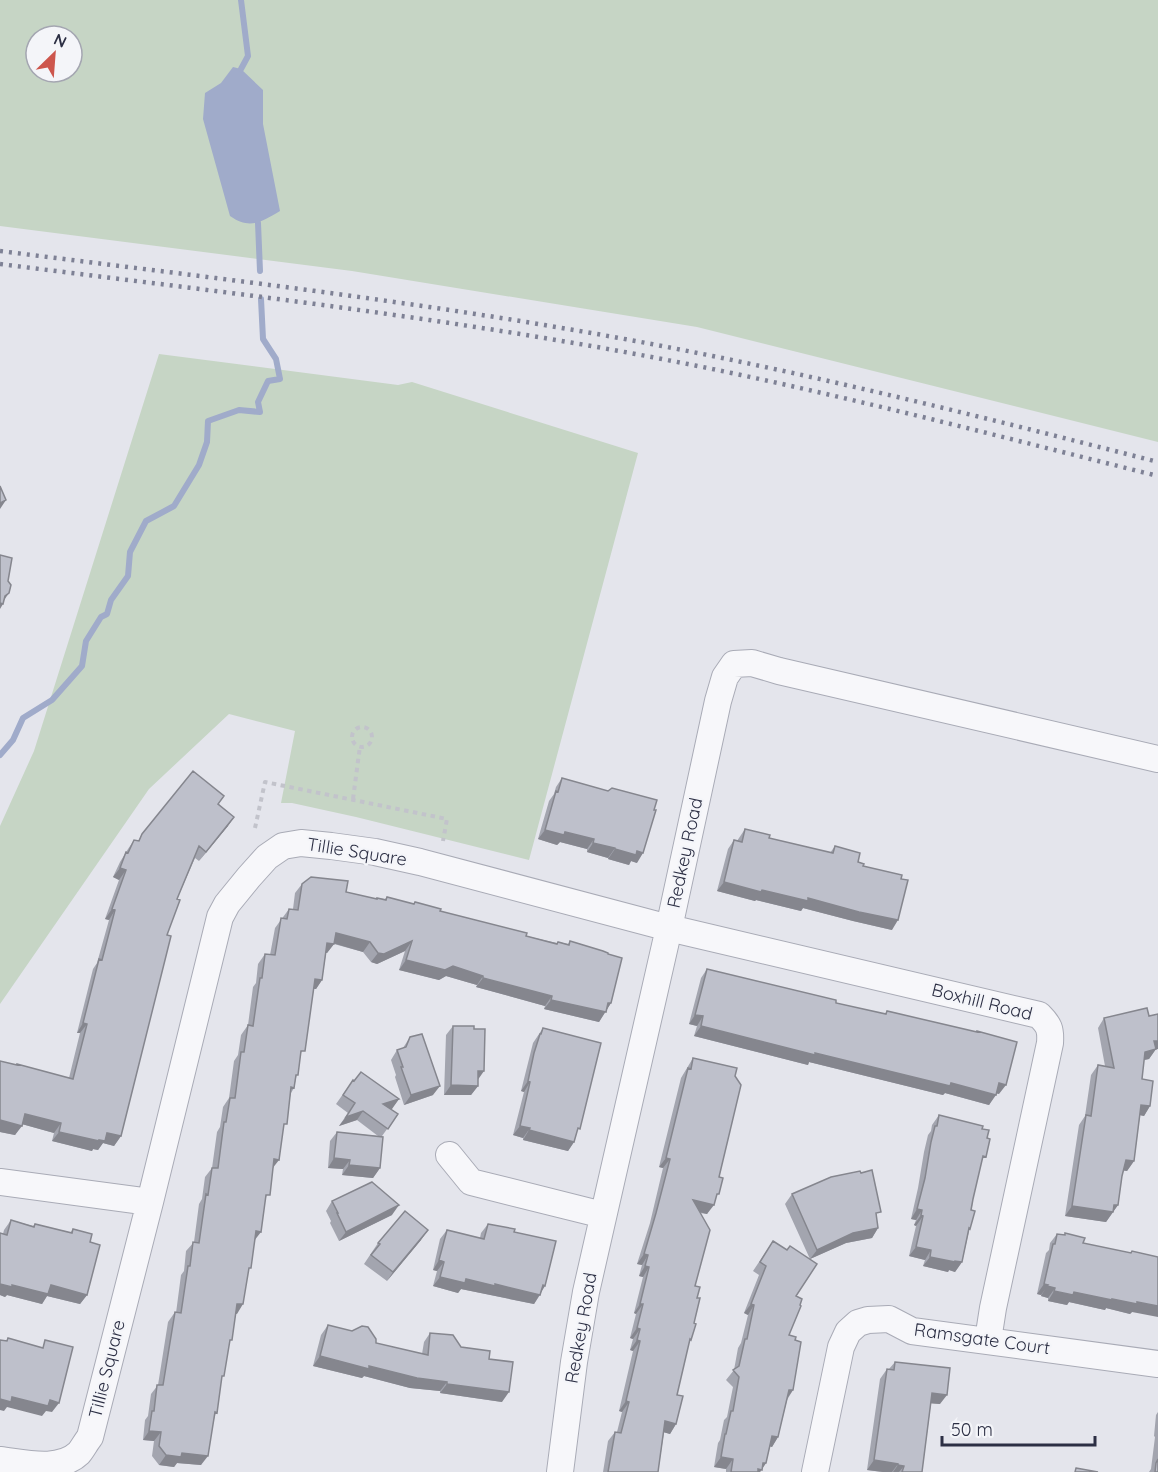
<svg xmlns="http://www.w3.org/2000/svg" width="1158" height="1472" font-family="Quicksand,sans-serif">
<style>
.green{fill:#c6d5c5;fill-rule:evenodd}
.water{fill:#a0abca}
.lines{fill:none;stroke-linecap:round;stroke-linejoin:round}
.stream{stroke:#a0abca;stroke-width:6}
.minor-casing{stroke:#a9abb6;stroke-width:28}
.path{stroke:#c2c3cb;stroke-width:4;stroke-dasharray:4.5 4.5;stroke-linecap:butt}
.minor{stroke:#f7f7fa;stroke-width:26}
.rail{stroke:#7e8195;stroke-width:4.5;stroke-dasharray:3 6;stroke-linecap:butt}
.wall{fill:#a3a5af}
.shaded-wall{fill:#85868e}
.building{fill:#bec0cb;stroke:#85868e;stroke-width:1.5}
.labels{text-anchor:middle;stroke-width:4.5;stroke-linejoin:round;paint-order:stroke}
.street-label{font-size:18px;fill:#2c2f44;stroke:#f4f5f9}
</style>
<rect width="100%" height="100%" fill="#e4e5ec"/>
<!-- green -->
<path class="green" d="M 0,0 L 1158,0 L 1158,442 L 697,327 L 352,271 L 0,226 ZM 36,36 L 72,36 L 72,72 L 36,72 Z
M 159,354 L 398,385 L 412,382 L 638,453 L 529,860 L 356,817 L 292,803 L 281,803 L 295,731 L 229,714 L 149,789 L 0,1004 L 0,826 L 34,751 Z"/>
<!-- water -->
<path class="water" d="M 233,67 L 241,69 L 263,90 L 263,124 L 280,211 C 261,222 250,230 230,216 L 203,119 L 205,93 L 221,83 Z"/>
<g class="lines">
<!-- stream -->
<path class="stream" d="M 241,0 L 248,56 L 241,69
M 258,223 L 260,271
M 0,755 L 13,740 L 23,718 L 52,700 L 82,666 L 86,641 L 101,617 L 107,614 L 111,600 L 128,576 L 130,552 L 146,521 L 174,506 L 199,465 L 207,442 L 208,421 L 239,410 L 260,412 L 258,402 L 268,381 L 280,379 L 276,359 L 263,339 L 261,299"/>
<!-- minor casing -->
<g class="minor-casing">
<path id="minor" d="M 449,1155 L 471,1182 L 603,1215
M 0,1182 L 150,1202
M 0,1460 C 25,1463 59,1472 79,1453 C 83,1448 86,1442 90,1437 L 150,1202 L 220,917 L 227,904 L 249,877 L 267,857 L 283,846 L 301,843 L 331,846 L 375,852 L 420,862 L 669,928 L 1039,1015 C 1049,1025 1051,1029 1050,1043 L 993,1308 L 988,1340
M 560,1472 L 574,1362 L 586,1292 L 669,928 L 718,701 L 725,677 L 734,664 L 752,663 L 779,671 L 1158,759
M 815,1472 L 841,1347 L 848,1332 L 858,1323 L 868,1320 L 889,1319 L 912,1331 L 1158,1364"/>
</g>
<!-- path -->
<path class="path" d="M352 737a10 10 0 1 1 20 0a10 10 0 1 1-20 0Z
M 353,799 L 360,746
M 255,828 L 265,782 L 447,819 L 443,841"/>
<!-- minor -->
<use href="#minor" class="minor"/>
<!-- rail -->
<path class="rail" d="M 0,251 C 221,279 443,304 662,346 C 829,378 994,420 1158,462
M 0,264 C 221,292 443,317 662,359 C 829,391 993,435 1158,476"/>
</g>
<!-- wall -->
<path class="wall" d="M 562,778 L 608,791 L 637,863 L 631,861 L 629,865 L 608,859 L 608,858 L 587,852 L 587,849 L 560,842 L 557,845 L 538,839 L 549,801 L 554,794 L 556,787 Z
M 219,804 L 228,826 L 199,861 L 195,858 L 177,899 L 167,935 L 121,1136 L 114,1146 L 103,1143 L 98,1150 L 93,1149 L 92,1151 L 52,1141 L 54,1133 L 22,1124 L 15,1135 L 0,1132 L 0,1061 L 69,1078 L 80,1033 L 77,1033 L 93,969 L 97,963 L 109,920 L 105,919 L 119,880 L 113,877 L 120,862 L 128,849 L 134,840 L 138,841 L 142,834 Z
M 745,829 L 769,838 L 830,853 L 835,846 L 858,862 L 863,866 L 892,930 L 853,921 L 803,908 L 801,911 L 756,900 L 755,901 L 717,891 L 728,849 L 734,840 L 737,841 Z
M 302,884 L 376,899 L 377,898 L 385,899 L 387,897 L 413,904 L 415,902 L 440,911 L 526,936 L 557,943 L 558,942 L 568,944 L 570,941 L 608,954 L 611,1003 L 599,1022 L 544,1009 L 545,1006 L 476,987 L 477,985 L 446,976 L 439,980 L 399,970 L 405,951 L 377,964 L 371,962 L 363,952 L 334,944 L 327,953 L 326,953 L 322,980 L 316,989 L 314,989 L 294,1088 L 291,1093 L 265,1202 L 254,1241 L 248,1272 L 236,1314 L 221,1381 L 215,1416 L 201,1465 L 177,1463 L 174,1467 L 159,1465 L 152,1456 L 154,1441 L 143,1440 L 145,1420 L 148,1416 L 151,1394 L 158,1385 L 168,1322 L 175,1312 L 176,1313 L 181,1275 L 184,1271 L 186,1251 L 194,1242 L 199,1204 L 202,1199 L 205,1177 L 212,1168 L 217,1132 L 220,1127 L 223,1107 L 229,1098 L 234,1061 L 238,1055 L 241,1035 L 248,1025 L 253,987 L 256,983 L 258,964 L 265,954 L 270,955 L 275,928 L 289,909 L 293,909 L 295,893 Z
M 707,969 L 836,1003 L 885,1014 L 887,1011 L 976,1032 L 977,1031 L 999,1094 L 996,1093 L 989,1105 L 945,1093 L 943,1095 L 809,1062 L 808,1065 L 694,1036 L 697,1026 L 689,1024 L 701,978 Z
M 1158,1014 L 1158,1049 L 1156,1049 L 1149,1059 L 1144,1060 L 1142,1079 L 1150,1106 L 1144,1116 L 1140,1115 L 1134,1161 L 1127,1171 L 1123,1170 L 1118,1205 L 1106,1222 L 1065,1216 L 1079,1125 L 1085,1116 L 1091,1075 L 1098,1065 L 1105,1066 L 1098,1028 L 1104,1018 L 1149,1016 Z
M 453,1026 L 478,1086 L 471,1095 L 444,1095 L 446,1035 Z
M 543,1028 L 576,1134 L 574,1142 L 568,1151 L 523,1140 L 523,1138 L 513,1135 L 524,1092 L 521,1091 L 533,1043 Z
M 410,1037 L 433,1095 L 404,1105 L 395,1077 L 396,1075 L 391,1060 L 397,1050 L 403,1048 Z
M 693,1058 L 735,1076 L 715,1199 L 707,1214 L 700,1213 L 695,1286 L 697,1298 L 691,1340 L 689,1342 L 677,1395 L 676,1424 L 670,1434 L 664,1432 L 658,1472 L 603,1472 L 608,1441 L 615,1432 L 617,1432 L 622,1412 L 619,1411 L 633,1351 L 630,1350 L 633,1339 L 630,1338 L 636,1314 L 634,1313 L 643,1277 L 639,1276 L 642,1265 L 637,1264 L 650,1223 L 663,1168 L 659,1167 L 681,1078 Z
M 353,1080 L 399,1099 L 391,1109 L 398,1114 L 382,1136 L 380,1168 L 373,1178 L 342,1175 L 343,1169 L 328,1168 L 330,1141 L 337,1132 L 378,1136 L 357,1120 L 339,1126 L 348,1113 L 336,1104 Z
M 939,1115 L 982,1129 L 981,1163 L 973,1199 L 969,1231 L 962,1262 L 955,1272 L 949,1270 L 948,1272 L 923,1266 L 925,1260 L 909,1256 L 916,1226 L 914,1225 L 916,1220 L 911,1219 L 918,1188 L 924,1152 L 928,1135 L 931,1131 L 932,1125 Z
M 792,1194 L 876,1218 L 878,1228 L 872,1238 L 846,1243 L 810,1259 L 785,1204 Z
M 332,1201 L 392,1215 L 339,1241 L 330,1223 L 331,1221 L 326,1211 Z
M 11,1220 L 33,1226 L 35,1224 L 70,1233 L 73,1229 L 90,1242 L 87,1295 L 80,1304 L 47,1296 L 42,1304 L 7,1295 L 5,1297 L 0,1295 L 0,1233 L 3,1234 L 4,1230 Z
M 488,1224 L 514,1232 L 541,1292 L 540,1295 L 534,1304 L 461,1289 L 458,1293 L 433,1286 L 437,1271 L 433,1270 L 440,1239 L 447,1230 L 480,1238 L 481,1233 Z
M 1065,1233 L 1083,1243 L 1130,1253 L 1132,1251 L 1132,1312 L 1130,1314 L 1106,1308 L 1105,1310 L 1069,1302 L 1067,1305 L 1048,1301 L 1048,1298 L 1041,1296 L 1041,1295 L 1037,1294 L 1046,1253 L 1049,1250 L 1050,1243 L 1057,1234 L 1064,1235 Z
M 421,1240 L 387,1281 L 364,1264 L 378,1243 Z
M 773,1241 L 796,1296 L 789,1335 L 795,1340 L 793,1390 L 787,1400 L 778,1437 L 772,1447 L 770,1446 L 766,1463 L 760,1472 L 726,1472 L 726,1469 L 714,1467 L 718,1443 L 720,1440 L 724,1420 L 727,1417 L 733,1387 L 726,1380 L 734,1370 L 738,1348 L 741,1343 L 748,1315 L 744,1313 L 759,1275 L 753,1271 Z
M 328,1325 L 376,1343 L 422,1354 L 424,1342 L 430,1333 L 461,1347 L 489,1359 L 502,1402 L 440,1393 L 440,1391 L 410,1388 L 364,1376 L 362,1378 L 313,1366 L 321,1335 Z
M 895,1362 L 940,1404 L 931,1403 L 922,1472 L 883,1472 L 867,1470 L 880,1379 L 887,1369 L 889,1369 Z
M 1158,1412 L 1158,1472 L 1149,1472 L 1151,1469 L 1155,1437 L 1154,1436 L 1156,1415 Z"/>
<!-- shaded-wall -->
<path class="shaded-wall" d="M 6,500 L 0,509 L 0,503 Z
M 9,593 L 2,603 L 3,604 L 0,609 L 0,603 L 5,596 Z
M 234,817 L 228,826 L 199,861 L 206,852 Z
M 545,830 L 565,832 L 594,839 L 587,849 L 560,842 L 557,845 L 538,839 Z
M 593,843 L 615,848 L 608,858 L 587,852 Z
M 615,849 L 637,851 L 643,853 L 637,863 L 631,861 L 629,865 L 608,859 Z
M 120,868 L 126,870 L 119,880 L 113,877 Z
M 724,882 L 762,890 L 808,898 L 898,920 L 892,930 L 853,921 L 803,908 L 801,911 L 756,900 L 755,901 L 717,891 Z
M 112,909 L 115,910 L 109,920 L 105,919 Z
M 336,933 L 370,942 L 363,952 L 329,942 Z
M 412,941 L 405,951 L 377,964 L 371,962 L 378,953 Z
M 327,943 L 334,944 L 327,953 L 321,952 Z
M 406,960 L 453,966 L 483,976 L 477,985 L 446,976 L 439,980 L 399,970 Z
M 483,978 L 552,996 L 545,1006 L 476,987 Z
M 315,979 L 322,980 L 316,989 L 308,988 Z
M 551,1000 L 608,1003 L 611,1003 L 599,1022 L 544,1009 Z
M 695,1015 L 703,1016 L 697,1026 L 689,1024 Z
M 83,1023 L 87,1024 L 80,1033 L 77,1033 Z
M 701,1026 L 951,1083 L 996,1095 L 989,1105 L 945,1093 L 943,1095 L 809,1062 L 808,1065 L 694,1036 Z
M 1154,1041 L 1158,1041 L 1158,1049 L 1148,1051 Z
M 1156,1049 L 1149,1059 L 1139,1061 L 1145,1052 Z
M 478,1071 L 484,1071 L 477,1081 Z
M 528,1081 L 530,1082 L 524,1092 L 521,1091 Z
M 999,1083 L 1006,1085 L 999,1094 L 992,1092 Z
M 451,1085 L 478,1086 L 471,1095 L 444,1095 Z
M 440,1086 L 433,1095 L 404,1105 L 411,1095 Z
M 399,1099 L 392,1109 L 377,1114 L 383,1104 Z
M 1141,1105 L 1150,1106 L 1144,1116 L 1134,1114 Z
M 363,1111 L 357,1120 L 339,1126 L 346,1117 Z
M 25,1114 L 61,1123 L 54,1133 L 18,1123 Z
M 0,1120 L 22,1126 L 15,1135 L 0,1132 Z
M 520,1126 L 530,1128 L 523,1138 L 513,1135 Z
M 529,1130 L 574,1142 L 568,1151 L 523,1140 Z
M 59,1132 L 107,1133 L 121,1136 L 114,1146 L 103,1143 L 98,1150 L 93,1149 L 92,1151 L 52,1141 Z
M 334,1158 L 350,1160 L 343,1169 L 328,1168 Z
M 666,1158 L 670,1159 L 663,1168 L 659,1167 Z
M 274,1159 L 279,1160 L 272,1169 Z
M 1126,1160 L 1134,1161 L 1127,1171 L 1119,1170 Z
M 349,1165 L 380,1168 L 373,1178 L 342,1175 Z
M 693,1200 L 714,1205 L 707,1214 L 687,1209 Z
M 399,1205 L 392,1215 L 339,1241 L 346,1232 Z
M 1118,1205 L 1106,1222 L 1065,1216 L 1072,1206 Z
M 917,1209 L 922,1210 L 916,1220 L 911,1219 Z
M 921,1215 L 923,1216 L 916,1226 L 914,1225 Z
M 878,1228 L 872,1238 L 846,1243 L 810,1259 L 817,1250 L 853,1233 Z
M 428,1230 L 421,1240 L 387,1281 L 393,1272 Z
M 256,1231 L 261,1232 L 254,1241 Z
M 916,1247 L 931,1250 L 925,1260 L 909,1256 Z
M 644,1254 L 648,1255 L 642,1265 L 637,1264 Z
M 930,1257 L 955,1261 L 962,1262 L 955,1272 L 949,1270 L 948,1272 L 923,1266 Z
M 439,1260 L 444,1262 L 437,1271 L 433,1270 Z
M 645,1266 L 649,1267 L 643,1277 L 639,1276 Z
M 440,1277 L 466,1279 L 495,1284 L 543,1285 L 545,1286 L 534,1304 L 461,1289 L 458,1293 L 433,1286 Z
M 0,1284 L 51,1285 L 87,1295 L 80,1304 L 47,1296 L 42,1304 L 7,1295 L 5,1297 L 0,1295 Z
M 1044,1284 L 1048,1285 L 1041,1295 L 1037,1294 Z
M 1047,1286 L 1055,1288 L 1048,1298 L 1041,1296 Z
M 1054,1291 L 1074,1292 L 1137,1302 L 1158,1306 L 1158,1317 L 1132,1312 L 1130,1314 L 1106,1308 L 1105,1310 L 1069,1302 L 1067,1305 L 1048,1301 Z
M 237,1304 L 243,1304 L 237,1314 L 231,1313 Z
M 640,1304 L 643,1304 L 636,1314 L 634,1313 Z
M 751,1304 L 754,1305 L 748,1315 L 744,1313 Z
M 637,1328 L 640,1329 L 633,1339 L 630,1338 Z
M 637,1340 L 640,1341 L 633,1351 L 630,1350 Z
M 320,1356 L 369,1366 L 447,1382 L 440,1391 L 410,1388 L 364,1376 L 362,1378 L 313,1366 Z
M 447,1384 L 509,1392 L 502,1402 L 440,1393 Z
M 789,1390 L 793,1390 L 786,1400 Z
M 932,1393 L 947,1395 L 940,1404 L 925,1403 Z
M 12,1397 L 50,1400 L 59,1403 L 52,1412 L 46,1411 L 42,1416 L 7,1407 L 4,1411 L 0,1410 L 0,1399 Z
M 626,1401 L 629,1402 L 622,1412 L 619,1411 Z
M 665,1421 L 676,1424 L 670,1434 L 659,1431 Z
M 149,1431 L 161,1432 L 154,1441 L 143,1440 Z
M 772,1436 L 778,1437 L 772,1447 L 765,1445 Z
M 182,1453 L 208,1456 L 201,1465 L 177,1463 L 174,1467 L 159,1465 L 166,1455 Z
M 721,1457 L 733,1459 L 726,1469 L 714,1467 Z
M 874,1460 L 898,1464 L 892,1472 L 883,1472 L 867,1470 Z
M 763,1463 L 766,1463 L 760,1472 L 756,1472 Z
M 898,1465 L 904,1466 L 899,1472 L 893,1472 Z"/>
<!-- building -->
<path class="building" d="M 0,486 L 6,500 L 0,503 Z
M 0,555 L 12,558 L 8,581 L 11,585 L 9,593 L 5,596 L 3,604 L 0,603 Z
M 193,771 L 224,796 L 218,804 L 234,817 L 206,852 L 199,846 L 177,899 L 180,900 L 167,935 L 171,936 L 121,1136 L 107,1133 L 105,1141 L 99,1140 L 99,1141 L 59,1132 L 61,1123 L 25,1114 L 22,1126 L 0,1120 L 0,1061 L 17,1065 L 17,1064 L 73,1079 L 87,1024 L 83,1023 L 99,959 L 102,960 L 115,910 L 112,909 L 126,870 L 120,868 L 126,852 L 128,853 L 134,840 L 139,841 L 142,834 Z
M 562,778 L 608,791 L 612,788 L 657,800 L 654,810 L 656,810 L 643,853 L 637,851 L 636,855 L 615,849 L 615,848 L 593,843 L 594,839 L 565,832 L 564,835 L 545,830 L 556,791 L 558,792 Z
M 745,829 L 770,835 L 769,838 L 833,853 L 835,846 L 860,853 L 858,862 L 864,864 L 863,866 L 902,875 L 901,879 L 908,880 L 898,920 L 859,912 L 808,898 L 808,901 L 762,890 L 761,892 L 724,882 L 734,840 L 742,842 Z
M 311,877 L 348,881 L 346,892 L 377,899 L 377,898 L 386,900 L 387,897 L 414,904 L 415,902 L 441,909 L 440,911 L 527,933 L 526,936 L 557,944 L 558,942 L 569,945 L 570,941 L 603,951 L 608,953 L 608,954 L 622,958 L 611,1003 L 608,1003 L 606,1012 L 551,1000 L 552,996 L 483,978 L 483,976 L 453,966 L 445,970 L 406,960 L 412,941 L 384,954 L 378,953 L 370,942 L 336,933 L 334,944 L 327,943 L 322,980 L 315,979 L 305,1051 L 301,1051 L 298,1075 L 296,1075 L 294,1088 L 291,1087 L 287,1124 L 284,1124 L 279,1160 L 274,1159 L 270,1195 L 266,1195 L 261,1232 L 256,1231 L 251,1268 L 249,1268 L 243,1304 L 237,1304 L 232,1340 L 230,1340 L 224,1376 L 222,1376 L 217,1413 L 215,1412 L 208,1456 L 182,1453 L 181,1457 L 166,1455 L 159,1446 L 161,1432 L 149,1431 L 152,1411 L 154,1411 L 157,1385 L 163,1385 L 175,1312 L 181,1313 L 188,1266 L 190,1266 L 193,1242 L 199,1243 L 206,1194 L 208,1195 L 212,1168 L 218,1168 L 224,1122 L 226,1122 L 230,1098 L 235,1098 L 241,1052 L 244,1052 L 248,1025 L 253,1026 L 260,978 L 262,978 L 265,954 L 275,955 L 281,918 L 287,919 L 289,909 L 298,910 L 302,884 Z
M 707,969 L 836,1000 L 836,1003 L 886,1014 L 887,1011 L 977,1032 L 977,1031 L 1017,1042 L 1006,1085 L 999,1083 L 996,1095 L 951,1083 L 950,1086 L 815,1053 L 815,1055 L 701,1026 L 703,1016 L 695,1015 Z
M 1147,1008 L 1149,1016 L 1158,1014 L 1158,1041 L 1154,1041 L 1156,1049 L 1145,1052 L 1142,1079 L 1153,1081 L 1150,1106 L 1141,1105 L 1134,1161 L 1126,1160 L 1122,1176 L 1118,1205 L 1114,1205 L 1113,1212 L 1072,1206 L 1086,1115 L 1091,1116 L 1098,1065 L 1114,1068 L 1104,1018 Z
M 453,1026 L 474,1026 L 474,1029 L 485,1029 L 484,1071 L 478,1071 L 478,1086 L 451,1085 Z
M 543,1028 L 601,1043 L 580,1129 L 578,1128 L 574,1142 L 529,1130 L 530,1128 L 520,1126 L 530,1082 L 528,1081 L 534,1053 L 540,1034 L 541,1034 Z
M 422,1034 L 440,1086 L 411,1095 L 401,1067 L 403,1067 L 397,1050 L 406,1047 L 410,1037 Z
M 693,1058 L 737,1068 L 735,1076 L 741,1085 L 719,1177 L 723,1178 L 719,1194 L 717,1194 L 714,1205 L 693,1200 L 710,1230 L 695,1286 L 700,1287 L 697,1298 L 700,1298 L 694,1323 L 696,1324 L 691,1340 L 690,1339 L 677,1395 L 683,1396 L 676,1424 L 665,1421 L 658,1472 L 608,1472 L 615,1432 L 621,1433 L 629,1402 L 626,1401 L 640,1341 L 637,1340 L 640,1329 L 637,1328 L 643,1304 L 640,1304 L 649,1267 L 645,1266 L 648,1255 L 644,1254 L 656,1213 L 670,1159 L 666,1158 L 688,1068 L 691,1069 Z
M 361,1072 L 399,1099 L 383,1104 L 398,1114 L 388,1129 L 363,1111 L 346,1117 L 355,1103 L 343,1095 L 353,1080 L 354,1081 Z
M 939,1115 L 983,1126 L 982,1129 L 989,1130 L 987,1138 L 990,1139 L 986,1157 L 983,1156 L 973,1199 L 971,1210 L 975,1211 L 970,1229 L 969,1228 L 962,1262 L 955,1261 L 955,1262 L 930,1257 L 931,1250 L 916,1247 L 923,1216 L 921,1215 L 922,1210 L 917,1209 L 925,1178 L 931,1142 L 935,1126 L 937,1126 Z
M 337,1132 L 383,1137 L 380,1168 L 349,1165 L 350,1160 L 334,1158 Z
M 872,1170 L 881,1212 L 876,1213 L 878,1228 L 853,1233 L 817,1250 L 792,1194 L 831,1177 L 860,1171 L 861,1173 Z
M 372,1182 L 399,1205 L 346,1232 L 337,1213 L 338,1213 L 332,1201 Z
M 405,1211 L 428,1230 L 393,1272 L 371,1255 L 380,1244 L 378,1243 Z
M 11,1220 L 34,1227 L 35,1224 L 72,1233 L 73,1229 L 92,1234 L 90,1242 L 100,1245 L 87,1295 L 51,1285 L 48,1294 L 12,1285 L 12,1287 L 0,1284 L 0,1233 L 7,1235 Z
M 488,1224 L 515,1229 L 514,1232 L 556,1241 L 545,1286 L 543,1285 L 540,1295 L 495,1284 L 495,1286 L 466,1279 L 465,1283 L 440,1277 L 444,1262 L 439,1260 L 447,1230 L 484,1239 Z
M 1065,1233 L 1085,1238 L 1083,1243 L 1131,1253 L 1132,1251 L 1158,1257 L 1158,1306 L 1137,1302 L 1137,1304 L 1112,1299 L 1112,1300 L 1074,1292 L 1073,1295 L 1054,1291 L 1055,1288 L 1047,1286 L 1048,1285 L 1044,1284 L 1053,1244 L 1055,1244 L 1057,1234 L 1065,1235 Z
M 773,1241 L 787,1250 L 790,1246 L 817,1264 L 796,1296 L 802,1299 L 800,1305 L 801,1306 L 789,1335 L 796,1337 L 795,1340 L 801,1342 L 793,1390 L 789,1390 L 778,1437 L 772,1436 L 766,1463 L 763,1463 L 762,1470 L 758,1469 L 758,1472 L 731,1472 L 733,1459 L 721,1457 L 725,1434 L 726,1434 L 731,1411 L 733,1411 L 739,1377 L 733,1370 L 739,1366 L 745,1339 L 747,1339 L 754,1305 L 751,1304 L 766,1266 L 760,1262 Z
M 328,1325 L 352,1331 L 362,1326 L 368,1327 L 376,1339 L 376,1343 L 428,1355 L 430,1333 L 453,1335 L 461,1347 L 490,1351 L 489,1359 L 513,1362 L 509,1392 L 447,1384 L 447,1382 L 417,1378 L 369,1366 L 369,1369 L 320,1356 Z
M 8,1338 L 43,1348 L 45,1340 L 73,1347 L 59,1403 L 50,1400 L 48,1406 L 12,1397 L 11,1402 L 0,1399 L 0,1340 L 7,1341 Z
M 895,1362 L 950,1368 L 947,1395 L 932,1393 L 922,1472 L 902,1472 L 904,1466 L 898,1465 L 898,1464 L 874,1460 L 887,1369 L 894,1370 Z
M 1158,1459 L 1158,1472 L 1155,1472 L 1156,1463 Z
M 1076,1468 L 1098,1472 L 1075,1472 Z"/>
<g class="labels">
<!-- street labels -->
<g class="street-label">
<text transform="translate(357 852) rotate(9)" y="6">Tillie Square</text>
<text transform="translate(685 853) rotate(-78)" y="6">Redkey Road</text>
<text transform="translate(982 1002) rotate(14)" y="6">Boxhill Road</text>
<text transform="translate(581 1328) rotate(-80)" y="6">Redkey Road</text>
<text transform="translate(982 1339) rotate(8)" y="6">Ramsgate Court</text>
<text transform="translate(107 1369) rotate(-76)" y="6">Tillie Square</text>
</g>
</g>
<!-- north arrow -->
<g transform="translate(54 54) rotate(25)"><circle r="28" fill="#f4f5f9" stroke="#a4a6b1" stroke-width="1.5"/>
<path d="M0-4.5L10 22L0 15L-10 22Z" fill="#cd564d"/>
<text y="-9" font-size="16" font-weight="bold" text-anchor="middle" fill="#2c2f44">N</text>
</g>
<!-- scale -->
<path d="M942 1436v9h153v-9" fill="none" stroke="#2c2f44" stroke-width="3"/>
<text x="951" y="1436" font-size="18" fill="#2c2f44" stroke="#f4f5f9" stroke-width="4.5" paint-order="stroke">50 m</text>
</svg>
